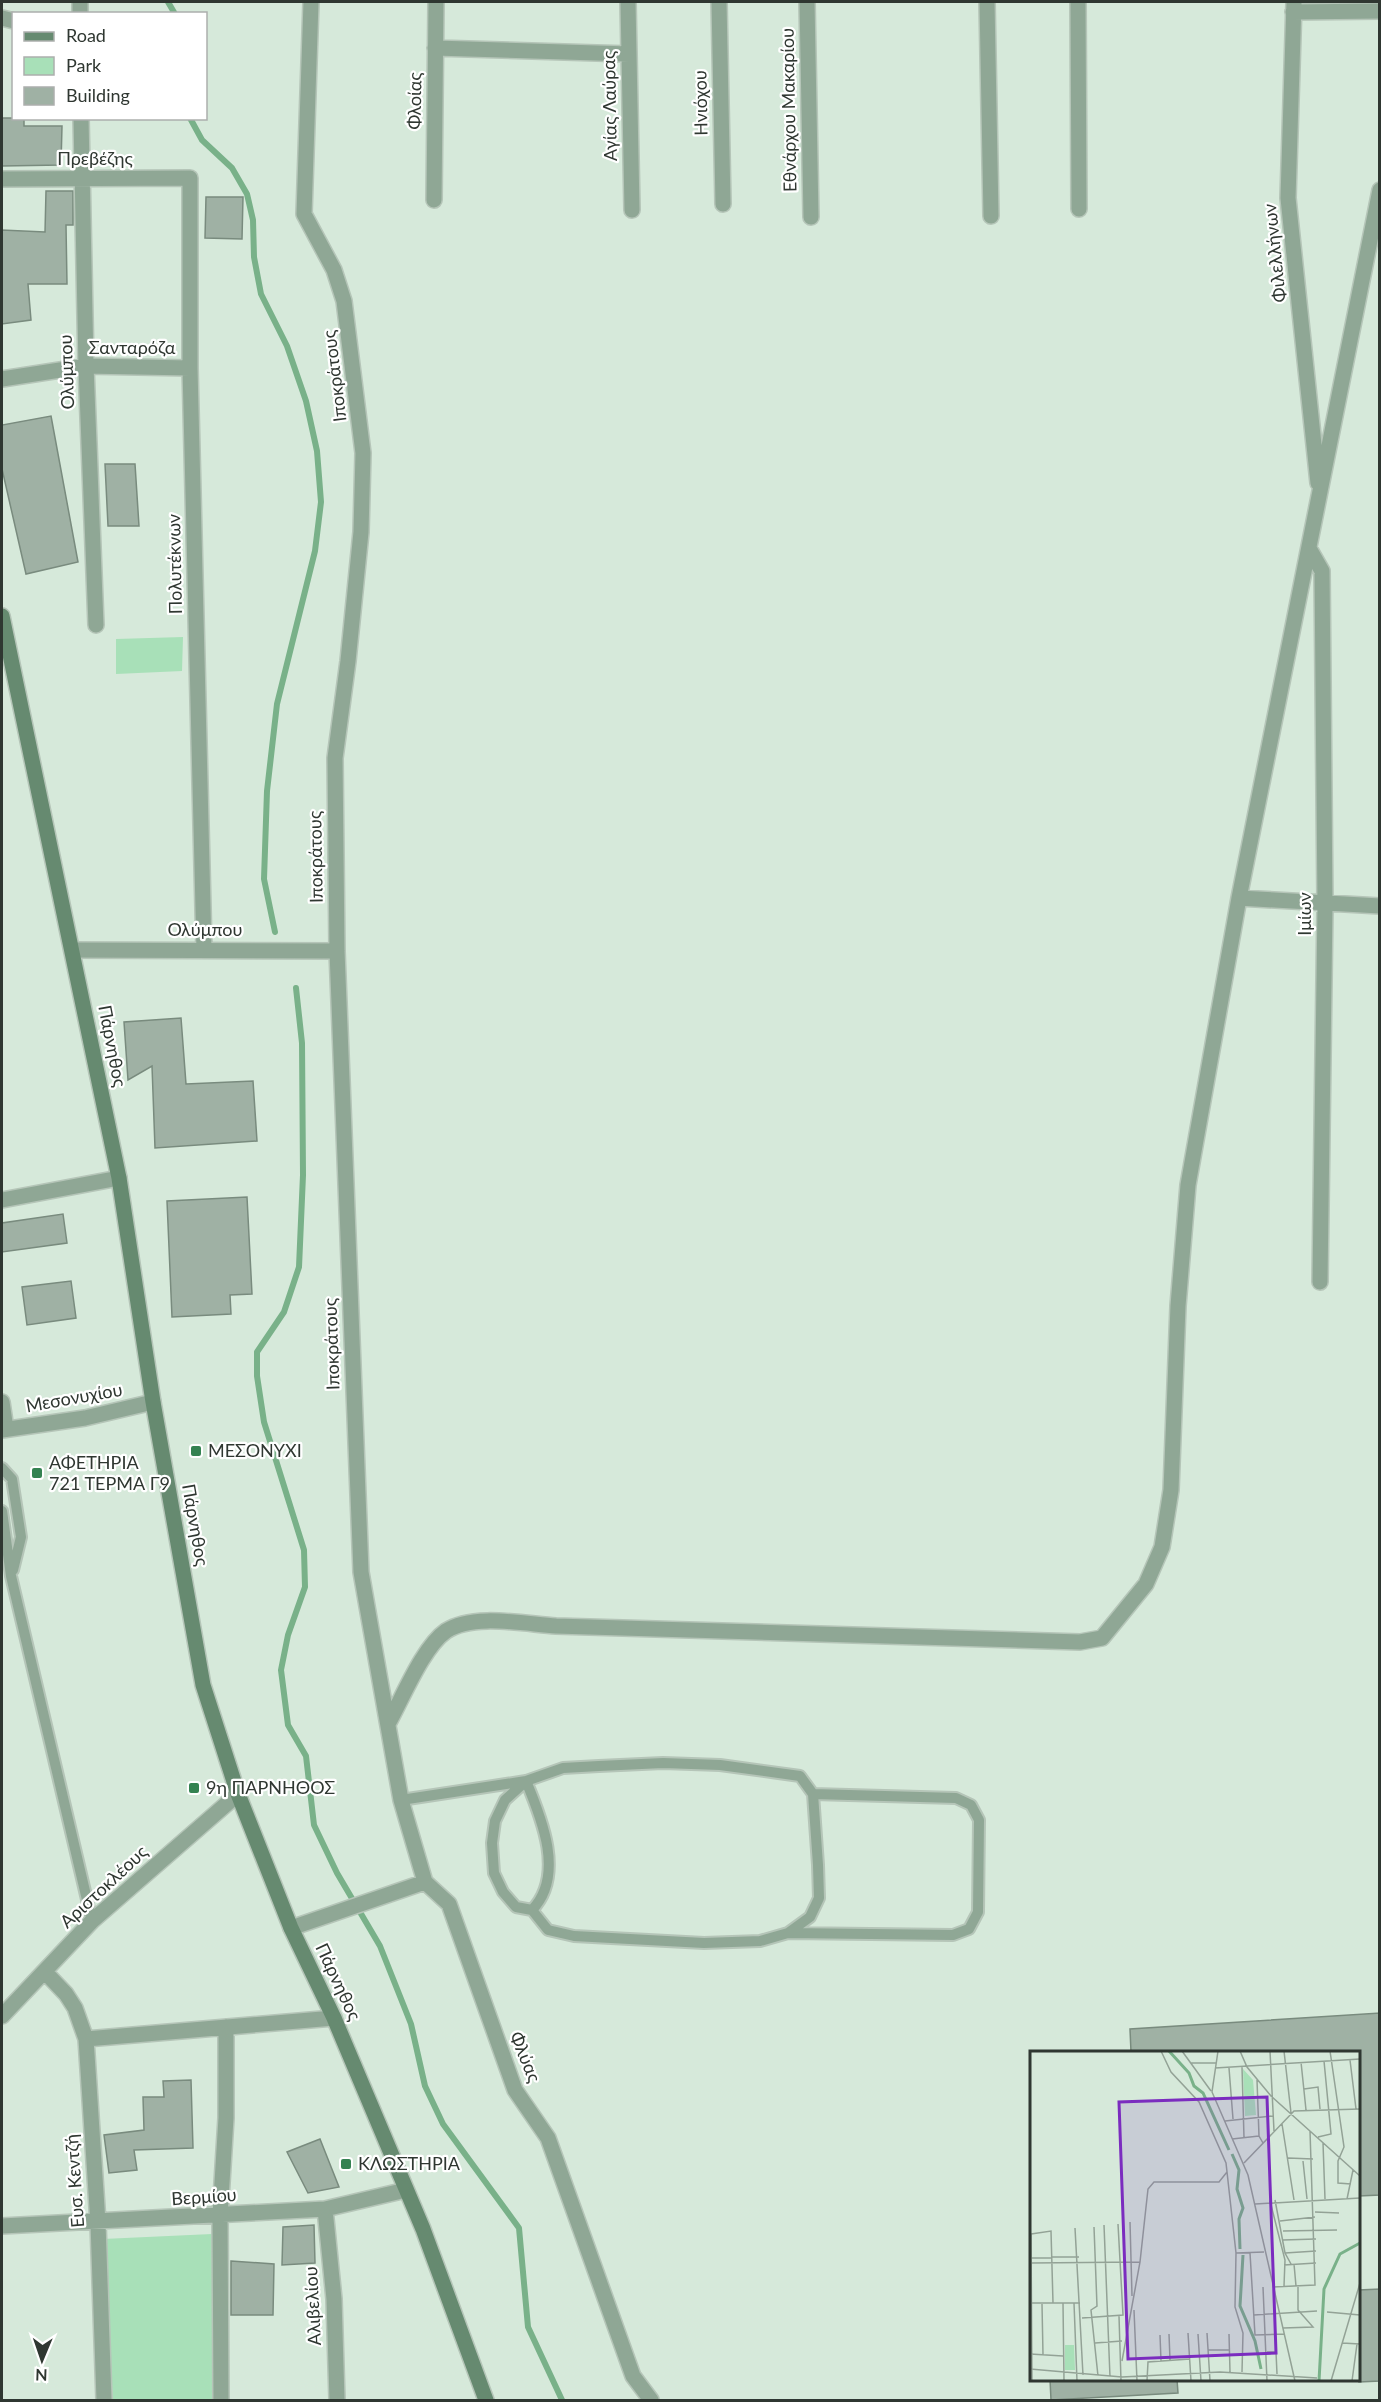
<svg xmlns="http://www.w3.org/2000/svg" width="1381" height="2402" font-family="Lato,sans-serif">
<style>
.green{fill:#a8e0b8}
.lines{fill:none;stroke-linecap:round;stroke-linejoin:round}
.stream{stroke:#79b189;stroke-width:6}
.building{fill:#9fb1a4;stroke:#798b7e;stroke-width:1.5}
.service-casing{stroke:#b5c5b8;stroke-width:14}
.minor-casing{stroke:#b5c5b8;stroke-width:18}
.tertiary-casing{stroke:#b5c5b8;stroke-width:18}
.secondary-casing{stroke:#b5c5b8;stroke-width:18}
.service{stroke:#8fa795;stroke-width:10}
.minor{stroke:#8fa795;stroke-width:15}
.tertiary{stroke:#8fa795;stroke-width:15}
.secondary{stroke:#668a70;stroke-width:15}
.poi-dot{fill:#348251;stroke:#fff;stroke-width:2}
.labels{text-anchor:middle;stroke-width:4.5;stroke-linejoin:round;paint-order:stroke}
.street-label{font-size:18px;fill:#2f3731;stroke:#fff}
.poi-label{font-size:18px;fill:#2f3731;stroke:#fff;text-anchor:start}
.inset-river{fill:none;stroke:#79b189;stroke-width:3}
.inset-road{fill:none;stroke:#93a296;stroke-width:1.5}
.view{fill:#7b2cbf;fill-opacity:0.15;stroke:#7b2cbf;stroke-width:3}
.inset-edge{fill:none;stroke:#2f3731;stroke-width:3}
</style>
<rect width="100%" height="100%" fill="#d6e9da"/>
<!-- green -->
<path class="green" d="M 183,637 L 182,671 L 116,674 L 116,639 Z
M 212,2234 L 212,2400 L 113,2400 L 103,2239 Z"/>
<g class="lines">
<!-- stream -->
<path class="stream" d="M 168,2 L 175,14
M 190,118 L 202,140 L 232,168 L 247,194 L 253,220 L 254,257 L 261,294 L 287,346 L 306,401 L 317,451 L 321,502 L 315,551 L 277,704 L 267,791 L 264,879 L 275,932
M 296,988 L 302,1043 L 303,1175 L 299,1267 L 284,1312 L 257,1352 L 257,1376 L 264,1422 L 304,1550 L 305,1587 L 288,1635 L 281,1670 L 288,1725 L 306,1756 L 314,1825 L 337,1873 L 380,1946 L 411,2024 L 425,2086 L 443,2124 L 519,2228 L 528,2327 L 562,2400"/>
</g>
<!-- building -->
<path class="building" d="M 2,118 L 24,118 L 24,126 L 62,126 L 61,165 L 2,166 Z
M 46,191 L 73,191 L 73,225 L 66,225 L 67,284 L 28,284 L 31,320 L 2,324 L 2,230 L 45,232 Z
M 206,197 L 243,197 L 242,239 L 205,238 Z
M 51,416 L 78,562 L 26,574 L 2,469 L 2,425 Z
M 105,464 L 135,464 L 139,526 L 108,526 Z
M 181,1018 L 186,1084 L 253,1081 L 257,1141 L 155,1148 L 152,1066 L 128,1080 L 124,1022 Z
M 247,1197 L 252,1294 L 230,1295 L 231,1314 L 172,1317 L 167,1201 Z
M 63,1214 L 67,1243 L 2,1252 L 2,1223 Z
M 71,1281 L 76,1318 L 27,1325 L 22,1287 Z
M 1380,2013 L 1380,2195 L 1359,2196 L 1359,2052 L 1131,2052 L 1130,2029 Z
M 191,2080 L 193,2148 L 134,2150 L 137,2170 L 109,2173 L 104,2135 L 144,2130 L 143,2097 L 164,2097 L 163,2081 Z
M 320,2139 L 339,2187 L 308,2193 L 287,2152 Z
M 314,2225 L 315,2263 L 282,2265 L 283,2227 Z
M 231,2261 L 274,2264 L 273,2315 L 231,2315 Z
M 1380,2289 L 1380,2381 L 1359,2382 L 1359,2290 Z
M 1050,2379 L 1177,2379 L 1178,2393 L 1051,2400 Z"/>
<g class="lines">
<!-- service casing -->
<g class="service-casing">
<path id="service" d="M 2,1468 L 12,1479 L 21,1537 L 13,1570
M 2,1511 L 11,1576 L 92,1921
M 526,1781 C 542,1819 565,1876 532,1910
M 401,1800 L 526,1781 L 563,1768 L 599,1766 L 663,1763 L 720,1765 L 800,1776 L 813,1794 L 818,1865 L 819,1898 L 810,1917 L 788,1933 L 760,1941 L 704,1943 L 574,1936 L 548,1930 L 532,1910 L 516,1907 L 503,1892 L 494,1873 L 492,1843 L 495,1821 L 505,1800 L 526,1781
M 788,1933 L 953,1935 L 969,1929 L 978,1912 L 979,1820 L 971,1805 L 956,1798 L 813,1794"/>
</g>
<!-- minor casing -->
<g class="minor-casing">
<path id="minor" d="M 311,2 L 304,214 L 334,270 L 344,301 L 363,453 L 361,532 L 348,661 L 335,758 L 337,951 L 361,1572 L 401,1800 L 425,1882 L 449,1904 L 515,2090 L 548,2138 L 633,2376 L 651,2400
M 628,2 L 632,210
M 719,2 L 723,204
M 807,2 L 811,217
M 987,2 L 991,216
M 1078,2 L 1079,209
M 1294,2 L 1288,198 L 1318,483
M 1293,12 L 1380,11
M 80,14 L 80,2
M 2,18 L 14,21
M 435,48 L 629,54
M 81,118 L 86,366 L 96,625
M 2,179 L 190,178 L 190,368 L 204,950
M 434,200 L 436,2
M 2,379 L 86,366 L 190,368
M 1310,550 L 1322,571 L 1325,905 L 1320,1282
M 1239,898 L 1380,906
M 73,950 L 337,951
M 2,1200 L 119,1178
M 2,1402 L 6,1429
M 389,1722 C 403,1697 423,1647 446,1631 C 473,1613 525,1624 556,1626 L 1080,1642 L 1102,1638 L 1146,1584 L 1162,1547 L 1171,1490 L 1178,1306 L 1188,1185 L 1239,898 L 1380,190
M 291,1928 L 425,1882
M 45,1972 L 66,1994 L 75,2008 L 86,2039 L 98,2223 L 104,2400
M 2,2016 L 92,1921 L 238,1794
M 86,2039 L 334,2018
M 325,2209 L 334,2299 L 337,2400
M 2,2226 L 325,2209 L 406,2190
M 221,2400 L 220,2215 L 226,2118 L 226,2027"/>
</g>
<!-- tertiary casing -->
<g class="tertiary-casing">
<path id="tertiary" d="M 2,1430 L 85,1418 L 153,1402"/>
</g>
<!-- secondary casing -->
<g class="secondary-casing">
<path id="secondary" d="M 2,616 L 119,1178 L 153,1402 L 203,1685 L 238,1794 L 291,1928 L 334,2018 L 423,2229 L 486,2400"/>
</g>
<!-- service -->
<use href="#service" class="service"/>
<!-- minor -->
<use href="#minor" class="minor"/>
<!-- tertiary -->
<use href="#tertiary" class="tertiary"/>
<!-- secondary -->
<use href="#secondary" class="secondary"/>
</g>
<!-- markers -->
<g class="poi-dot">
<rect x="190" y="1445" width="12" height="12" rx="3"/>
<rect x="31" y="1467" width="12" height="12" rx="3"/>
<rect x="188" y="1782" width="12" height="12" rx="3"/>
<rect x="340" y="2158" width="12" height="12" rx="3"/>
</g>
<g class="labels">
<!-- street labels -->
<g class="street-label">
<text transform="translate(415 101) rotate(-89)" y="6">Φλοίας</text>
<text transform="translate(701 103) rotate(-91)" y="6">Ηνιόχου</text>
<text transform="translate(610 106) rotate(-91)" y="6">Αγίας Λαύρας</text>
<text transform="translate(789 110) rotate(-91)" y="6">Εθνάρχου Μακαρίου</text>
<text x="95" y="165">Πρεβέζης</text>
<text transform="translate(1275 253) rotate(-96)" y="6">Φιλελλήνων</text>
<text x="132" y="354">Σανταρόζα</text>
<text transform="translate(67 372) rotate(-92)" y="6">Ολύμπου</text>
<text transform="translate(335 376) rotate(-97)" y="6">Ιποκράτους</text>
<text transform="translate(175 564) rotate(-91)" y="6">Πολυτέκνων</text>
<text transform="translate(316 857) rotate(-91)" y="6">Ιποκράτους</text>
<text transform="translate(1305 914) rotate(-90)" y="6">Ιμίων</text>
<text x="205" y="936">Ολύμπου</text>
<text transform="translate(112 1046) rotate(79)" y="6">Πάρνηθος</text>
<text transform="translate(332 1344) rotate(-92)" y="6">Ιποκράτους</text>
<text transform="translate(74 1398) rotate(-10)" y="6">Μεσονυχίου</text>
<text transform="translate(195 1525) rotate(80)" y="6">Πάρνηθος</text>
<text transform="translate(104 1887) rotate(-43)" y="6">Αριστοκλέους</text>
<text transform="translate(338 1982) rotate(65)" y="6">Πάρνηθος</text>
<text transform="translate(525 2057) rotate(68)" y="6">Φλύας</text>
<text transform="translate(75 2181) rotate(-94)" y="6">Ευσ. Κεντζή</text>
<text transform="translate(204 2197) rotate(-4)" y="6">Βερμίου</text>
<text transform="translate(313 2306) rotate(-93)" y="6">Αλιβελίου</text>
</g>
<!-- poi labels -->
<g class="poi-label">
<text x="208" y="1457">ΜΕΣΟΝΥΧΙ</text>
<text x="49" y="1469">ΑΦΕΤΗΡΙΑ<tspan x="49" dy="21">721 ΤΕΡΜΑ Γ9</tspan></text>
<text x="206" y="1794">9η ΠΑΡΝΗΘΟΣ</text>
<text x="358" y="2170">ΚΛΩΣΤΗΡΙΑ</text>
</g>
</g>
<!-- overview -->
<g transform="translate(1030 2051)">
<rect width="330" height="330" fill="#d6e9da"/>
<path d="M 213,18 L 223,29 L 226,64 L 215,65 ZM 35,294 L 44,294 L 45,319 L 35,319 Z" fill="#a8e0b8"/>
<path class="inset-river" d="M 139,0 L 159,22 L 164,35 L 173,42 L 199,99M 202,103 L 209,119 L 207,138 L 213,157 L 209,168 L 210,198M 213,204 L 210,255 L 225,290 L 231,318M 289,330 L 294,238 L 310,203 L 330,192"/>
<path class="inset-road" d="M 131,0 L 141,21 L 169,51 L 196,112 L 206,202 L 205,256 L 213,282 L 212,321M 152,0 L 181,40M 188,0 L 182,41 L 218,124 L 265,330M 210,0 L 217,16 L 241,45 L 330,125M 240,0 L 244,80M 254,0 L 261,62M 300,0 L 314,96 L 308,110 L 308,132 L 321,133M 320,9 L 326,58M 271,11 L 276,59M 160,12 L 186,12M 212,16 L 214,87M 185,17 L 330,8M 199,17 L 203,68M 227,29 L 229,85 L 233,92M 274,38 L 288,36 L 290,58M 195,70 L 243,65M 252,73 L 264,149M 288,86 L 301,83 L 294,10M 202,88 L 229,85M 293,92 L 295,148M 258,107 L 283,108M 273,110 L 277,148M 214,112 L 264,60 L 330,58M 317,148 L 323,119M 245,149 L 255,202 L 261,213M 240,150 L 255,209 L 254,235M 225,153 L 330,147M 285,161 L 309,162M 250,170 L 285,166M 100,171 L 102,245M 74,174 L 80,326M 64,176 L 67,255 L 61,259 L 68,325M 45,177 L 53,324M 253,180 L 307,179M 1,183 L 2,330M 1,183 L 21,180 L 23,252M 253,189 L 286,188M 206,202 L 234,201M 220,202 L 225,284 L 254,283M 255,202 L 286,200M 21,206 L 49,206M 1,207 L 21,207M 1,212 L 110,211M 264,213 L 266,235M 254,214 L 286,212M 233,236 L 237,330M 243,236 L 285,234 L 280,80M 2,252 L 50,252M 33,252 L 34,330M 44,252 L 47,330M 12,253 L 13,304M 104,259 L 107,330M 297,261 L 330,264M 224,264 L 287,260M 89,265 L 91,330M 52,267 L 93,264 L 88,173M 253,277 L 283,276 L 268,259 L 268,235M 158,282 L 161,330M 177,282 L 180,330M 139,283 L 140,309M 168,283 L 171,330M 199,283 L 200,321M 130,284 L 131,310M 65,292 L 92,290M 312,292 L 330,293M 178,299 L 199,299M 237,301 L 246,301 L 247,323M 0,303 L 33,305M 92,310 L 110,211 L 118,138 L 124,131 L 189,131 L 197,121M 0,318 L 92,326 L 190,321 L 287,327M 117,330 L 118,311 L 160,308M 301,330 L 330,232M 322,330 L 327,293"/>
<path class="view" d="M 237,46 L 246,302 L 98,308 L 89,51 Z"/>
<rect width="330" height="330" class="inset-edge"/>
</g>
<!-- border -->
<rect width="1381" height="2402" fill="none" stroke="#2f3731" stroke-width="6"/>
<!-- legend -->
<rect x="12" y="12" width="195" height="108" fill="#ffffff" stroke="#acafad" stroke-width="1.5"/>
<rect x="24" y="32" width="30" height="9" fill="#668a70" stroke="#acafad" stroke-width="1.5"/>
<text x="66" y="42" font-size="18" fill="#2f3731">Road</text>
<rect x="24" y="57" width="30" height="18" fill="#a8e0b8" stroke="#acafad" stroke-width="1.5"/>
<text x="66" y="72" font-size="18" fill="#2f3731">Park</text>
<rect x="24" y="87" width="30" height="18" fill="#9fb1a4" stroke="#acafad" stroke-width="1.5"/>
<text x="66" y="102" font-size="18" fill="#2f3731">Building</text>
<!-- north arrow -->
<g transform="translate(42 2360) rotate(182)" stroke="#ffffff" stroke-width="4.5" paint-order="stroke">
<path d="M0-4.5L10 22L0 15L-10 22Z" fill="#2f3731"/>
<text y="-9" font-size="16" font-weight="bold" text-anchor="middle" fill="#2f3731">N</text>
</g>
</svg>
